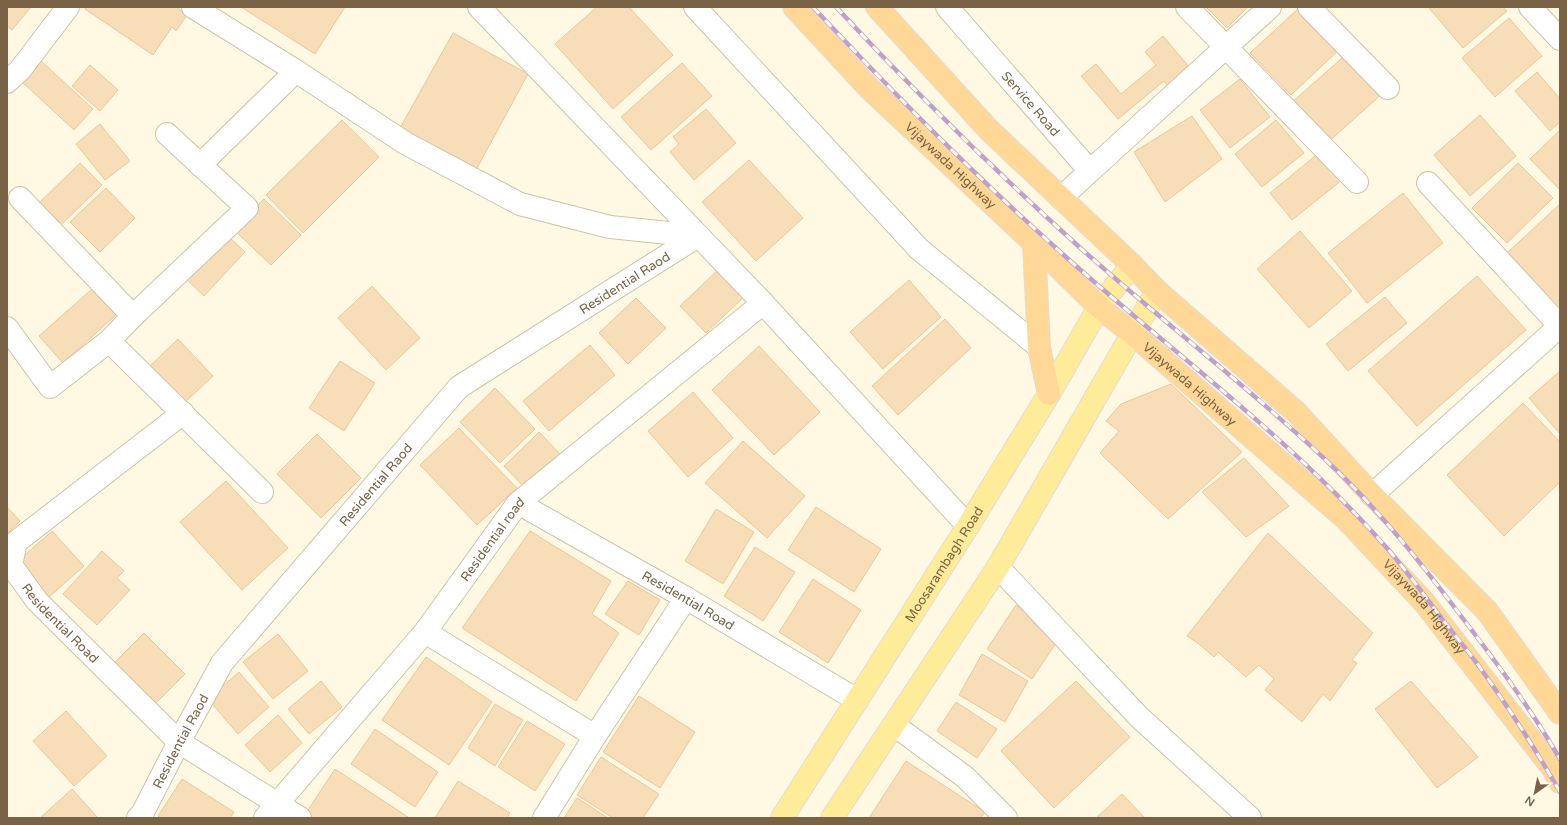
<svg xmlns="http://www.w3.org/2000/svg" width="1567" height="825" font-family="'Varela Round',sans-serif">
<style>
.building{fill:#f7ddb8;stroke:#ecc797}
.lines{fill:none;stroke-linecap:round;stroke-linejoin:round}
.minor-casing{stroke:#d1c2a8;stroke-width:24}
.tertiary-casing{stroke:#d1c2a8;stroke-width:24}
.primary-casing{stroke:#e2dcd6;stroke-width:24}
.trunk-casing{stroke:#e2dcd6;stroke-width:24}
.minor{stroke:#fff;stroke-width:22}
.tertiary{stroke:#fff;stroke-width:22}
.primary{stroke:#ffec9a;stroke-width:22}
.trunk{stroke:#ffd897;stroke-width:22}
.rail-casing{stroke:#bea0ca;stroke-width:4.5}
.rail{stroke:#fffbec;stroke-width:3;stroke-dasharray:9;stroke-linecap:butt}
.labels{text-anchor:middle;stroke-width:3;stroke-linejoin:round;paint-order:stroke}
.street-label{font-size:13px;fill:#7a6246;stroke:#fffbec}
</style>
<rect width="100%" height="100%" fill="#fff9e4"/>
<!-- building -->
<path class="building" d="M 7,7 L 31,7 L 12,30 L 7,26 Z
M 86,7 L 176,7 L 187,15 L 176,31 L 172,27 L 153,55 L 85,9 Z
M 241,7 L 345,7 L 315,54 Z
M 597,7 L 629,7 L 673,55 L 613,109 L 555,44 Z
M 1206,7 L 1248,7 L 1227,28 Z
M 1300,7 L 1342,47 L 1291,95 L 1250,53 Z
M 1430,7 L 1503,7 L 1507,11 L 1463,48 L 1429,8 Z
M 1509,18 L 1542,56 L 1495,97 L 1462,58 Z
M 453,33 L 528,74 L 476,170 L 400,128 Z
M 1163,36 L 1190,68 L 1168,86 L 1164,81 L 1118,119 L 1081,76 L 1096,64 L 1121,94 L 1156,65 L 1145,52 Z
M 1348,53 L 1383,93 L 1326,144 L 1291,103 Z
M 39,59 L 93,109 L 74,130 L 20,80 Z
M 682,63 L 712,96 L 651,150 L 621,117 Z
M 90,65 L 118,90 L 100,111 L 72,86 Z
M 1537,72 L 1560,99 L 1560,122 L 1550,131 L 1515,91 Z
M 1240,79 L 1270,117 L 1230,148 L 1200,110 Z
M 706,109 L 736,143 L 694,180 L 670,152 L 679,144 L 673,137 Z
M 1480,115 L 1516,156 L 1470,196 L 1434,155 Z
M 1192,116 L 1222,159 L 1165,202 L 1134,152 Z
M 342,120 L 379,157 L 303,233 L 266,195 Z
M 1276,120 L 1304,153 L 1262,187 L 1235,154 Z
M 100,124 L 130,161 L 105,180 L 76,144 Z
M 1560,130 L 1560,190 L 1530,159 Z
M 1320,152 L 1342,180 L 1292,220 L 1270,193 Z
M 749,160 L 803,218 L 756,261 L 702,202 Z
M 80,163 L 102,185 L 60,226 L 38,204 Z
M 1518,163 L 1553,198 L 1507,243 L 1472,208 Z
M 106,188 L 135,218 L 100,252 L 70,222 Z
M 1403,193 L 1443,243 L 1367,303 L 1328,253 Z
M 264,199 L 301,235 L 271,265 L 234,230 Z
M 1560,204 L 1560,309 L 1559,309 L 1506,254 Z
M 1300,231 L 1352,291 L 1309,328 L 1257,269 Z
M 225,233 L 245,252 L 204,296 L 184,277 Z
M 720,268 L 746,295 L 706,333 L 680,306 Z
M 1477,276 L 1526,330 L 1417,426 L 1368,371 Z
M 909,280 L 941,317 L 883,369 L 850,332 Z
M 372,286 L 420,338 L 386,370 L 338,318 Z
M 92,289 L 116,315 L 63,363 L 39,336 Z
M 1385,297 L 1407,323 L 1348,371 L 1326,344 Z
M 636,298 L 666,328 L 628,364 L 599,333 Z
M 945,319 L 971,348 L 898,415 L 872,386 Z
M 178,339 L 213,376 L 180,407 L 145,371 Z
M 590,345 L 615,375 L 549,431 L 523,401 Z
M 759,346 L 820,412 L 774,455 L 712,390 Z
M 340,361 L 375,383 L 344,431 L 309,408 Z
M 1560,371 L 1560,434 L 1529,398 Z
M 1171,384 L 1242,452 L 1168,519 L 1100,453 L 1119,431 L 1106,421 L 1121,404 Z
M 495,388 L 535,429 L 500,463 L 460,422 Z
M 693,392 L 733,438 L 688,477 L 648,431 Z
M 1523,403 L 1560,442 L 1560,482 L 1504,536 L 1447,475 Z
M 459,428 L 517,488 L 477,525 L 420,465 Z
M 539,432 L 560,454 L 525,488 L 504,466 Z
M 317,434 L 361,478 L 321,518 L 277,474 Z
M 743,441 L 805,496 L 767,538 L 705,483 Z
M 1244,458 L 1289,506 L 1246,537 L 1202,492 Z
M 226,481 L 288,548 L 242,590 L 180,522 Z
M 7,507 L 20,521 L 7,534 Z
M 816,507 L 881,549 L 854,592 L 788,550 Z
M 716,509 L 754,532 L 723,584 L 685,561 Z
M 52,531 L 84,566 L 49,597 L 17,562 Z
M 530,531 L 611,581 L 592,614 L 619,633 L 576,701 L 462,628 Z
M 1268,533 L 1373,633 L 1352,660 L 1357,663 L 1330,701 L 1323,694 L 1302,722 L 1265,690 L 1274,679 L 1259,665 L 1246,677 L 1218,652 L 1214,657 L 1199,644 L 1187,636 Z
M 755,547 L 795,572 L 763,621 L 724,596 Z
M 102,551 L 124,571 L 117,578 L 130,590 L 97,625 L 63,594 Z
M 813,579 L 861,610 L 828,663 L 779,632 Z
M 628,581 L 660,600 L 639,635 L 605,614 Z
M 1016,605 L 1037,619 L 1034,624 L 1058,640 L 1032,679 L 987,649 Z
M 144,633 L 185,674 L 151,708 L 110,667 Z
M 278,634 L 308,671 L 273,699 L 243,662 Z
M 982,654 L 1028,681 L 1005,722 L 959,695 Z
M 426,657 L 492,702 L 449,765 L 382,720 Z
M 239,672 L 269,707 L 238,734 L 208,699 Z
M 321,681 L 342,707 L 309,734 L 288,709 Z
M 1076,681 L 1130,737 L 1054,808 L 1001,751 Z
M 1411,681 L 1478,757 L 1437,788 L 1375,709 Z
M 639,696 L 695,732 L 660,788 L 603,752 Z
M 956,702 L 997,729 L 977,758 L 937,731 Z
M 495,704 L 523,720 L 495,766 L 468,748 Z
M 66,711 L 107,756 L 74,786 L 33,741 Z
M 278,715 L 302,743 L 270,772 L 245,745 Z
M 527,721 L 565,744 L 535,791 L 498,767 Z
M 375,729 L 438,772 L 415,807 L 351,764 Z
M 601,757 L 659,794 L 643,818 L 613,818 L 577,795 Z
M 906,761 L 985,812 L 981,818 L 869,818 Z
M 335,769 L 408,817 L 408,818 L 313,818 L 306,813 Z
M 182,779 L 234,812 L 230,818 L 161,818 L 158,816 Z
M 458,781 L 510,813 L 507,818 L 435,818 Z
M 72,789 L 98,818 L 40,818 Z
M 1122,794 L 1145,818 L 1096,818 Z
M 577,798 L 608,818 L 564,818 Z"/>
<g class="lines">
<!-- minor casing -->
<g class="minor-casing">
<g id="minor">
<path d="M 193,7 L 296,71 L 405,143 L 520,204 L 610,227 L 698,236"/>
<path d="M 479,7 L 763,303 L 968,526"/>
<path d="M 695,7 L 919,249 L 1039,347"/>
<path id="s1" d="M 947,7 L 1090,171 L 1061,198"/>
<path d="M 1187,7 L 1357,182"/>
<path d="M 1309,7 L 1388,88"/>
<path d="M 1530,7 L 1560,39"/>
<path d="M 7,82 L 20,70 L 68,7"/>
<path d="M 200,165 L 296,71"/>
<path d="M 1090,171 L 1270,7"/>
<path d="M 1428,183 L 1560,326"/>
<path d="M 133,316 L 247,208 L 167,134"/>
<path d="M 7,328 L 50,387 L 109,341 L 133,316 L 20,198"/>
<path d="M 109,341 L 262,492"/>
<path id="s2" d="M 183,413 L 16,542 L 11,565 L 37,601 L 179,742 L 300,818"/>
<path id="s3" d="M 518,503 L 686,598 L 857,700"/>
<path d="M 998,567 L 1139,717 L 1250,818"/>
<path d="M 425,632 L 595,736"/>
<path d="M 894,725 L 965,777 L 1006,818"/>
<path id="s4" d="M 138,818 L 142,814 L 179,742 L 222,663 L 459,387 L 698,236"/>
<path id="s5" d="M 265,818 L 425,632 L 518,503 L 763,303"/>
<path d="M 544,818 L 595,736 L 686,598"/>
</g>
</g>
<!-- tertiary casing -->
<g class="tertiary-casing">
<path id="tertiary" d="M 1372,495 L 1560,326"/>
</g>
<!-- primary casing -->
<g class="primary-casing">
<g id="primary">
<path id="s6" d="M 782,818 L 968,526 L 1049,394 L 1099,307 L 1132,265"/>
<path d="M 832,818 L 998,567 L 1157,291"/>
</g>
</g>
<!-- trunk casing -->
<g class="trunk-casing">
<g id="trunk">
<path id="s7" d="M 794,7 L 870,89 L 1034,243 L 1099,307 L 1133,334 L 1346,519 L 1424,602 L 1554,770 L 1560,782"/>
<path d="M 877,7 L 989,130 L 1132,265 L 1157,291 L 1296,412 L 1372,495 L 1487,611 L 1560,713"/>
<path d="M 1034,243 L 1039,347 L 1049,394"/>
</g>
</g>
<!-- minor -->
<use href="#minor" class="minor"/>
<!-- tertiary -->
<use href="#tertiary" class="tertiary"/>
<!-- primary -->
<use href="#primary" class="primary"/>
<!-- trunk -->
<use href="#trunk" class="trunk"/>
<!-- rail casing -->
<g class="rail-casing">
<path id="rail" d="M 813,7 C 894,94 977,178 1066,257 C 1173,353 1290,438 1386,547 C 1406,570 1424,595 1443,620 C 1458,639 1473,657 1486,676 C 1513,714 1537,752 1560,792
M 836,7 C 912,89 992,168 1076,244 C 1159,319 1249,387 1330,464 C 1379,510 1421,563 1461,616 C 1496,662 1531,709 1560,759"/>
</g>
<!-- rail -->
<use href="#rail" class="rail"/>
</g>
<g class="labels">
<!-- street labels -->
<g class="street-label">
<text dy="5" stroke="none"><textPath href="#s1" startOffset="128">Service Road</textPath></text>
<text dy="5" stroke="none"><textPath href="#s7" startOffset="223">Vijaywada Highway</textPath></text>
<text dy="5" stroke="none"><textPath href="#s4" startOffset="736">Residential Raod</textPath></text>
<text dy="5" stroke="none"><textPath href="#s7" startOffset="547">Vijaywada Highway</textPath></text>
<text dy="5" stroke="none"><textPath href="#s4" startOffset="412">Residential Raod</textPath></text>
<text dy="5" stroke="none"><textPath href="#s5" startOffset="360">Residential road</textPath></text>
<text dy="5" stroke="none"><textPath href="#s6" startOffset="301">Moosarambagh Road</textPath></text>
<text dy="5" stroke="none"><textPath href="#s3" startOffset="196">Residential Road</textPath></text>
<text dy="5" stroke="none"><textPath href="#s7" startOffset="871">Vijaywada Highway</textPath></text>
<text dy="5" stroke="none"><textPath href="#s2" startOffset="311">Residential Road</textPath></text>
<text dy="5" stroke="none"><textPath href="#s4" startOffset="88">Residential Raod</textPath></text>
</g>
</g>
<!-- border -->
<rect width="1567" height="825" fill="none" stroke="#7a6246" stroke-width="16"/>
<!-- north arrow -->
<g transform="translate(1535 793) rotate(213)" stroke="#fffbec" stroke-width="3" paint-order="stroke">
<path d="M0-3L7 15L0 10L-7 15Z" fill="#7a6246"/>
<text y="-6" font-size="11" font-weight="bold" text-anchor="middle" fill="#7a6246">N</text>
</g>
</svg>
